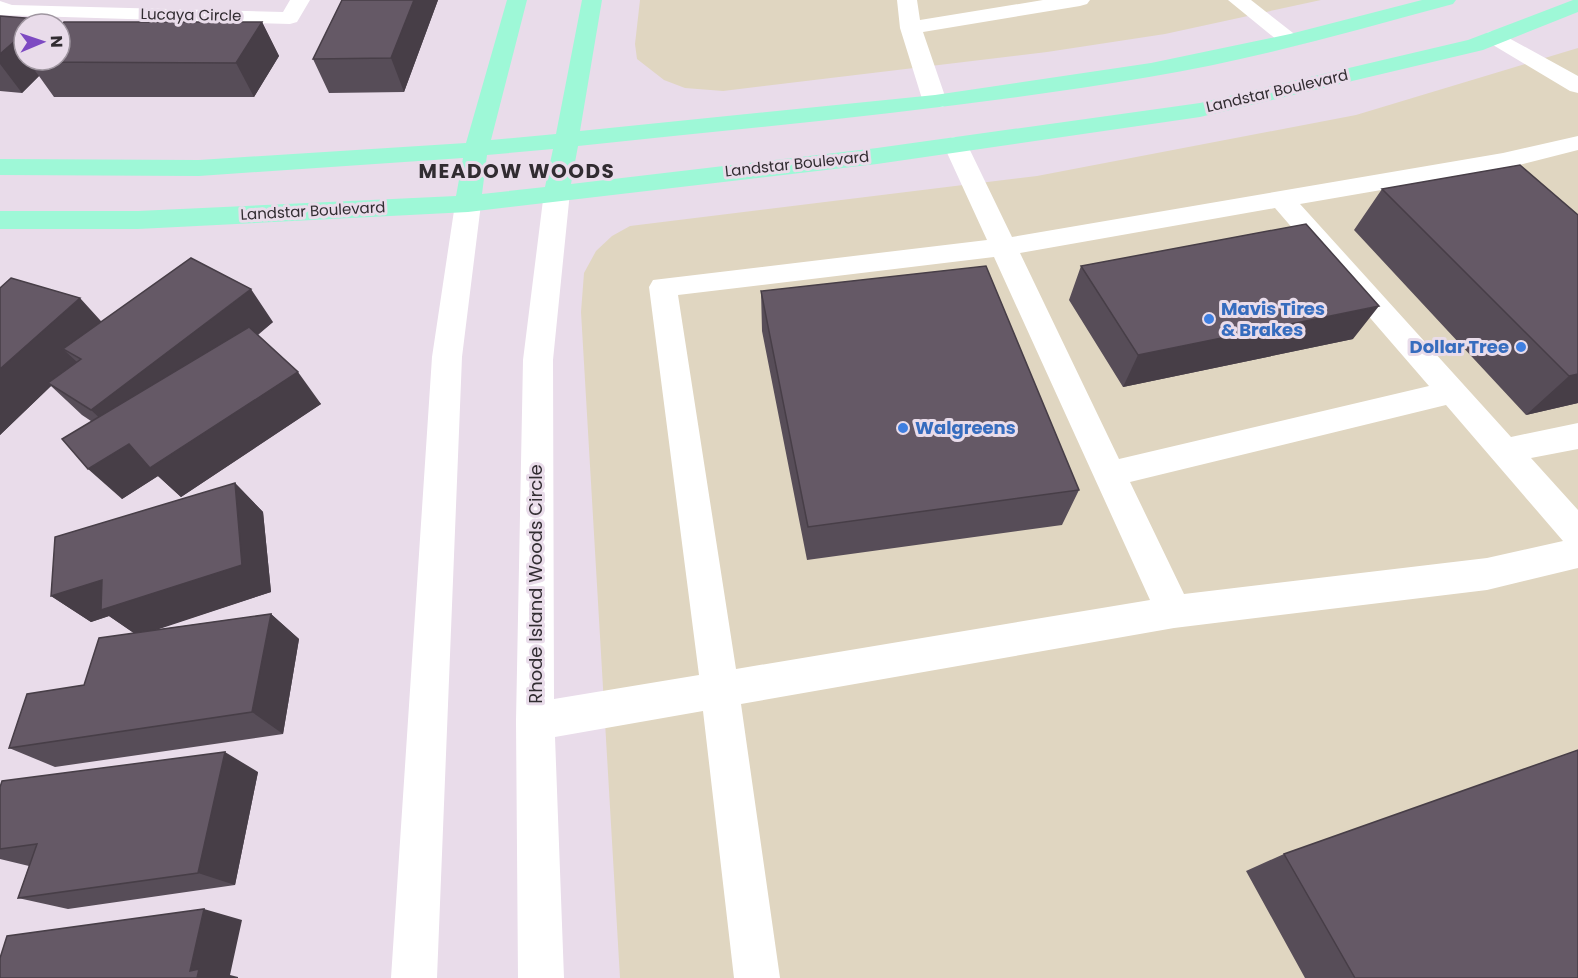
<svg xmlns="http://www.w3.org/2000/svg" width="1578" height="978" font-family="Poppins,sans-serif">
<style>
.commercial{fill:#e0d6c1}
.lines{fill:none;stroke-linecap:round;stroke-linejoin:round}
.minor{fill:#fff;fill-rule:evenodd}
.major{fill:#9ef8d7;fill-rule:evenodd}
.wall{fill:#574d58}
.shaded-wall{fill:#473e47}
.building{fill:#655966;stroke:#473e47;stroke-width:1.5}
.shop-dot{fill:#3f7fe0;stroke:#e9dcea;stroke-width:2}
.labels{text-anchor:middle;stroke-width:6;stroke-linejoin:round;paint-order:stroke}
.far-street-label{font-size:15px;fill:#312c31;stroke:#e9dcea}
.shop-label{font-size:18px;font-weight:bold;fill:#366cbe;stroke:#e9dcea;text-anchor:start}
.street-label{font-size:18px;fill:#312c31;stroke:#e9dcea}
.far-district-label{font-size:20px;font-weight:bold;letter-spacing:1.5px;fill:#312c31;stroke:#e9dcea}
</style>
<rect width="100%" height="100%" fill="#e9dcea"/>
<!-- commercial -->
<path class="commercial" d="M 640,0 L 1321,0 L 1165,34 L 1047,52 L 723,91 L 685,88 L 664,80 L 637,59 L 635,44 Z
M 1578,48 L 1578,978 L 620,978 L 581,312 L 584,273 L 596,251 L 612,236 L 630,226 L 1037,176 L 1356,115 Z"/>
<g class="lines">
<!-- minor -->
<path class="minor" d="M 290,0 L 310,0 L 297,22 L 290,24 L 0,15 L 0,1 L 12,5 L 283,12 Z
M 897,0 L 917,0 L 920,20 L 1043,0 L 1090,0 L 1087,4 L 1080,6 L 923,32 L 947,102 L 943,107 L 927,107 L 923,102 L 900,28 Z
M 1228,0 L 1251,0 L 1302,40 L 1299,45 L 1283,45 Z
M 1496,31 L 1578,76 L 1578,93 L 1570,91 L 1488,42 L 1485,37 L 1488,32 Z
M 1578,136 L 1578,150 L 1503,169 L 1300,204 L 1511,437 L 1578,423 L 1578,449 L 1531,458 L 1578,510 L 1578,568 L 1487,590 L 1174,628 L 741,704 L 780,978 L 734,978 L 703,711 L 555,737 L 564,978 L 518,978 L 516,721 L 523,360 L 544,192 L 548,186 L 557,184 L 566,186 L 570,192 L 553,360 L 554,699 L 699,675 L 649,287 L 653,280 L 987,240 L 943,144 L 946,139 L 955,137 L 964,139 L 967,144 L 1012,237 L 1503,153 ZM 1275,208 L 1429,386 L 1119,459 L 1020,253 ZM 994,257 L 1150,600 L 736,669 L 678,295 ZM 1446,405 L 1563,541 L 1487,558 L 1184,594 L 1130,482 Z
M 468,196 L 477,198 L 481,204 L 462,357 L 437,978 L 391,978 L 432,357 L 455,204 L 459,198 Z"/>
<!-- major -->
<path class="major" d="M 507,0 L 527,0 L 491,140 L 556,134 L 582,0 L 602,0 L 580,131 L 935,95 L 1151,63 L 1290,34 L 1422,0 L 1456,0 L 1453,4 C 1353,31 1252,60 1149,77 C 960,109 768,126 578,146 L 571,184 L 877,148 L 1200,103 L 1468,40 L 1573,0 L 1578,0 L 1578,12 L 1483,50 L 1200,117 L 877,164 L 468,212 L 138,229 L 0,229 L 0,211 L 138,211 L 456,196 L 463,158 L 199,176 L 0,175 L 0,159 L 199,160 L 466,143 ZM 553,149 L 545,187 L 482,194 L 487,155 Z"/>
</g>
<!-- wall -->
<path class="wall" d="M 342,0 L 438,0 L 404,92 L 329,93 L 313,59 Z
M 0,16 L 39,19 L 43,24 L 24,24 L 24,60 L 262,22 L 279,56 L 254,97 L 54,97 L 39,76 L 22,93 L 0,91 Z
M 1382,189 L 1578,215 L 1578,403 L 1526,415 L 1354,230 Z
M 1081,266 L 1353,339 L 1123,387 L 1069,300 Z
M 0,288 L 101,322 L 273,322 L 258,335 L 321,404 L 181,497 L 158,476 L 122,499 L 91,421 L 82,415 L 51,386 L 0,435 Z
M 761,291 L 1079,490 L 1062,525 L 807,560 L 762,331 Z
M 235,483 L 263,512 L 271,592 L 154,630 L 271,614 L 299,639 L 283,734 L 55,767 L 9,748 L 84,685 L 134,633 L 109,616 L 91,622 L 51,596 Z
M 258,772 L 235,885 L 68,909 L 18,898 L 29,866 L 0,859 L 0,787 Z
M 1284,854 L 1578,978 L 1305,978 L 1246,871 Z"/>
<!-- shaded-wall -->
<path class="shaded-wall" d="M 414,0 L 438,0 L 404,92 L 391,58 Z
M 39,19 L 43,24 L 33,24 Z
M 262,22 L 279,56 L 254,97 L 236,63 Z
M 24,33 L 24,60 L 56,60 L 28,62 L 39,76 L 22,93 L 0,64 L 0,54 Z
M 251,289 L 273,322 L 124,441 L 91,410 Z
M 80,298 L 110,331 L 63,349 L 77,362 L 48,383 L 51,386 L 0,435 L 0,369 Z
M 1379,306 L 1353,339 L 1123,387 L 1138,355 Z
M 298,372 L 321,404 L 181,497 L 158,476 L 122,499 L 88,469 L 129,444 Z
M 1578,374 L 1578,403 L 1526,415 L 1569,376 Z
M 235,483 L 263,512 L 271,592 L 138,636 L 109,616 L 91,622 L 51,596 Z
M 271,614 L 299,639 L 283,734 L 252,712 Z
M 225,752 L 258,772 L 235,885 L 198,873 Z
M 204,909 L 242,920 L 230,975 L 238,977 L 238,978 L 197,978 L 190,971 Z"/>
<!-- building -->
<path class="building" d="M 342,0 L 414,0 L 391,58 L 313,59 Z
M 0,16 L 39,19 L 33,24 L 24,24 L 24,33 L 0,54 Z
M 64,22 L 262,22 L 236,63 L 28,62 L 31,60 L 60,60 L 60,27 Z
M 1520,165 L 1578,215 L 1578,374 L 1569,376 L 1382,189 Z
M 1306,224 L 1379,306 L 1138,355 L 1081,266 Z
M 191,258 L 251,289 L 91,410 L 48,383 L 81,359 L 63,349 Z
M 986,266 L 1079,490 L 808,527 L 761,291 Z
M 11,278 L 80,298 L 0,369 L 0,288 Z
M 249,327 L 298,372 L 150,468 L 129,444 L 88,469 L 62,439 Z
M 235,483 L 242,565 L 101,610 L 102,580 L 51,596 L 55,537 Z
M 271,614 L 252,712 L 9,748 L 27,694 L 84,685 L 99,638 Z
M 1578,750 L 1578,978 L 1355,978 L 1284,854 Z
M 225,752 L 198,873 L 18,898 L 37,844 L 0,849 L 0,787 L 2,781 Z
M 204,909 L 190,971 L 199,969 L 197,978 L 0,978 L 0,958 L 7,936 Z"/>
<!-- markers -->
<g class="shop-dot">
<circle cx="1209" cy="319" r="6"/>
<circle cx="1521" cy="347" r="6"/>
<circle cx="903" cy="428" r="6"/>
</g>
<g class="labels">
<!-- far-street labels -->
<g class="far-street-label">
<text transform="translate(191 15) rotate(1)" y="5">Lucaya Circle</text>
<text transform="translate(1277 91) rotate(-13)" y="5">Landstar Boulevard</text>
<text transform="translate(797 164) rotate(-6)" y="5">Landstar Boulevard</text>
<text transform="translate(313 211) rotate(-3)" y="5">Landstar Boulevard</text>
</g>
<!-- shop labels -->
<g class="shop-label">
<text x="1221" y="315">Mavis Tires<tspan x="1221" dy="21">&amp; Brakes</tspan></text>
<text x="1509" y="353" text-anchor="end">Dollar Tree</text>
<text x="915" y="434">Walgreens</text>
</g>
<!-- street labels -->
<g class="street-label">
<text transform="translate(536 584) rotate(-90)" y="6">Rhode Island Woods Circle</text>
</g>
<!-- far-district labels -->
<g class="far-district-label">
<text x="517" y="178">MEADOW WOODS</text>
</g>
</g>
<!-- north arrow -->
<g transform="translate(42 42) rotate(88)"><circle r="28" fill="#e9dcea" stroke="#9f96a0" stroke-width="1.5"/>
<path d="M0-4.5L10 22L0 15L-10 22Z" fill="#7d4ac2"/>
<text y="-9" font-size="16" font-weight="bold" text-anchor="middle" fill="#312c31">N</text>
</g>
</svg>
